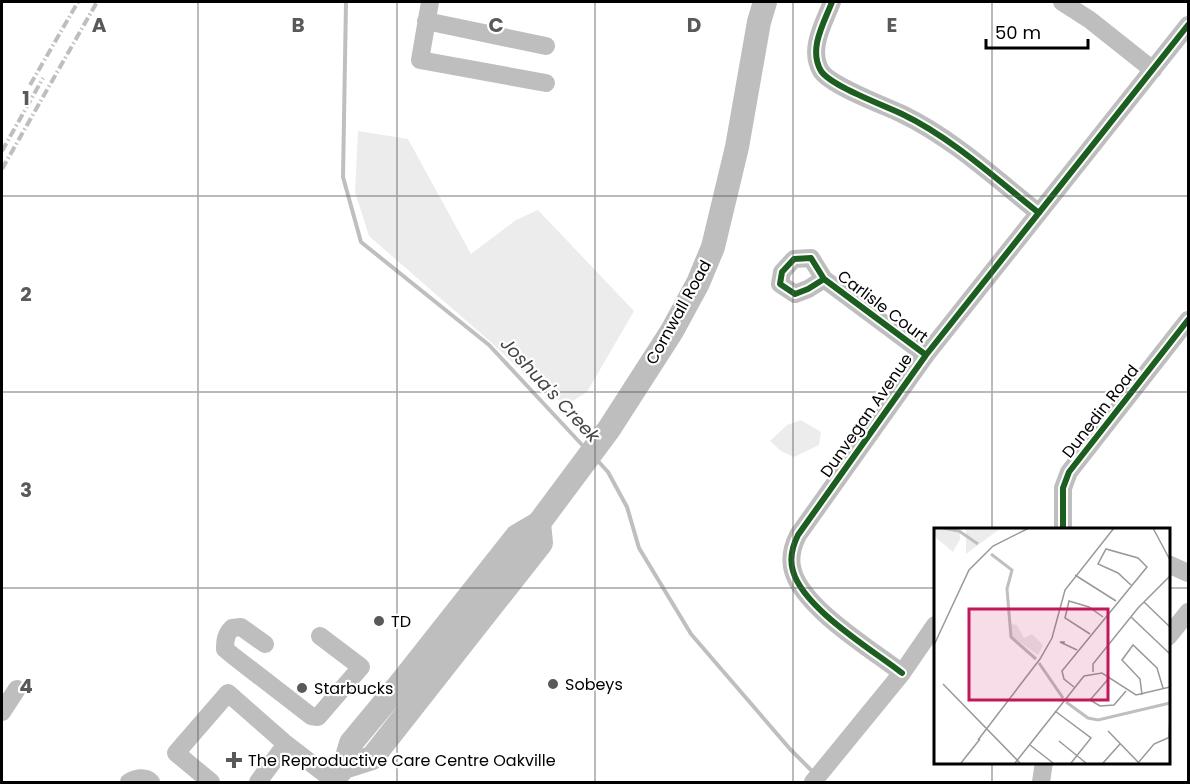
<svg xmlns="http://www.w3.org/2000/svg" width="1190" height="784" font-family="Poppins,sans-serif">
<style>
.green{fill:#ececec}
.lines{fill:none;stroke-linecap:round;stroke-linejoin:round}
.stream{stroke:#bfbfbf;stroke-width:4}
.minor{stroke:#bebebe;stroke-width:18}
.major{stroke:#bebebe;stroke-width:24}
.rail{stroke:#bebebe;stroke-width:4;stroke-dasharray:9 3 1.5 3;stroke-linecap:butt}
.cycleway-casing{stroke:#fff;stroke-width:10}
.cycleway{stroke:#1b5e20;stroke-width:6}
.grid{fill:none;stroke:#595959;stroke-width:1.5;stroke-opacity:0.55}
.poi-dot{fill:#595959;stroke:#fff;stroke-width:2}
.labels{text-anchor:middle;stroke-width:4.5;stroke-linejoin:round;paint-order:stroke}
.street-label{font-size:16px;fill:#000;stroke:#fff}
.poi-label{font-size:16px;fill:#000;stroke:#fff;text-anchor:start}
.water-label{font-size:18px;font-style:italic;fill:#444;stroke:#fff}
.inset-river{fill:none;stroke:#bfbfbf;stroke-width:3}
.inset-road{fill:none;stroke:#999;stroke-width:1.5}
.view{fill:#c2185b;fill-opacity:0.15;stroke:#c2185b;stroke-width:3}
.inset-edge{fill:none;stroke:#000;stroke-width:3}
.grid-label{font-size:20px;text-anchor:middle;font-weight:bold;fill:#595959;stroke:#fff;stroke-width:4.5;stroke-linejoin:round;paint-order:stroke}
</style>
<rect width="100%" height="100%" fill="#fff"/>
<!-- green -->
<path class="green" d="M 358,131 L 408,139 L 471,254 L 516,220 L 538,210 L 634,311 L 587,392 L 566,405 L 533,382 L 493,344 L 369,236 L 355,192 Z
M 801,420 L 821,432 L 819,445 L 794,457 L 781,451 L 770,441 L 787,425 Z"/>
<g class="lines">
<!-- stream -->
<path class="stream" d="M 346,2 L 343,177 L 361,242 L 489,345 L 585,448
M 597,460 L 608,472 L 627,507 L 639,548 L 691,634 L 790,749 L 814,773"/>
<!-- minor -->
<path class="minor" d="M 430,2 L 420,60 L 546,83
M 832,2 C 824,23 808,49 821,71 C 831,86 883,105 902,114 C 952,138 995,178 1039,213
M 1062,2 L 1090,20 L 1153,70
M 426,21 L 546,46
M 824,279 L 808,289 L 795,294 L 780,284 L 782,272 L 794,259 L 811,258 L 824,279 L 926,355
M 1063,529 L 1063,488 L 1069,472 L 1188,320
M 1168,564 L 1188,573
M 1168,637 L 1188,612
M 265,644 L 241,627 L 232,628 C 226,634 225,640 225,649 L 232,655 L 311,716 L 318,717 L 361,667 L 320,636
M 902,673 C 871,649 803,608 793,571 C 789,558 792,547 798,535 L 926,355 L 1188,25
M 2,712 L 17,689
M 129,782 C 136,778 145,776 151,782
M 211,782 L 176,753 L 228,693 L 286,744 L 333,780
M 258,782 L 286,744
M 813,782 L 902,673 L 935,625
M 1041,782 L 1044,762"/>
<!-- major -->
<path class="major" d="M 344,767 L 372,758 L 541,543 L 539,523
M 331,782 L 344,767 L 351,743 L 400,684 L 517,536 L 539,523 L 609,429 L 672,331 L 698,283 L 713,247 L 737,147 L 759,22 L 765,2"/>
<!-- rail -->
<path class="rail" d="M 30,85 L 78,2
M 2,151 L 43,78
M 2,169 L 97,2"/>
<!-- cycleway casing -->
<g class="cycleway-casing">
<path id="cycleway" d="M 832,2 C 824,23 808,49 821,71 C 831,86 883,105 902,114 C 952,138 995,178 1039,213
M 824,279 L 808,289 L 795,294 L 780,284 L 782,272 L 794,259 L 811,258 L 824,279 L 926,355
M 1063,529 L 1063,488 L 1069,472 L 1188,320
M 902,673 C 871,649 803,608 793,571 C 789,558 792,547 798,535 L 926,355 L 1188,25"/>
</g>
<!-- cycleway -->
<use href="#cycleway" class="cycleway"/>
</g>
<!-- grid -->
<path class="grid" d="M 198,2 L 198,782M 397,2 L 397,782M 595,2 L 595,782M 793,2 L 793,782M 992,2 L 992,529M 2,196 L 1188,196M 2,392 L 1188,392M 2,588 L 935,588M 1168,588 L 1188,588M 992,762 L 992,782"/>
<!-- markers -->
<g class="poi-dot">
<circle cx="379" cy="621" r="6"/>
<circle cx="553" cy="684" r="6"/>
<circle cx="302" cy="688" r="6"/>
<path d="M231 751h6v6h6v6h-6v6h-6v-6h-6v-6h6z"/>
</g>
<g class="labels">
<!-- street labels -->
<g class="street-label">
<text transform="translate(883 306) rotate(37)" y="6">Carlisle Court</text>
<text transform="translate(678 312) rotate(-61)" y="6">Cornwall Road</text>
<text transform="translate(1100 411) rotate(-52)" y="6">Dunedin Road</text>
<text transform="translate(866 415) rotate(-55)" y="6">Dunvegan Avenue</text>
</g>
<!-- poi labels -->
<g class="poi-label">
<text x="391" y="627">TD</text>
<text x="565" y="690">Sobeys</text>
<text x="314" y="694">Starbucks</text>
<text x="248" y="766">The Reproductive Care Centre Oakville</text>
</g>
<!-- water labels -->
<g class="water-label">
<text transform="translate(550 390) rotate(47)" y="6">Joshua's Creek</text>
</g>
</g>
<!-- overview -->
<g transform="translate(934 528)">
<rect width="236" height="236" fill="#fff"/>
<path d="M 0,0 L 26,0 L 26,11 L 19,24 L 0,8 ZM 32,0 L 67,0 L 32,26 ZM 77,96 L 83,97 L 90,110 L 98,106 L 109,117 L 104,127 L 78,109 Z" fill="#ececec"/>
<path class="inset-river" d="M 9,0 L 25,3 L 44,16M 57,26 L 78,42 L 73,61 L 77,109 L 102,131M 105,135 L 129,170M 132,174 L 154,190 L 164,192 L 236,175"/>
<path class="inset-road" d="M 219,0 L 236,32M 141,47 L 182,73M 210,74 L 236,99M 197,89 L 236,126M 156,106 L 131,90 L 135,73 L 155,79 L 169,89M 131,114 L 126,114 L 143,122M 0,117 L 35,42 L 59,18 L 95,0M 159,144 L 159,136 L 204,80 L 236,48M 176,149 L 156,172 L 166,178 L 180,177 L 192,163M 9,156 L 86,235M 140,159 L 130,151 L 128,143 L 213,39 L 204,30 L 172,21 L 164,36 L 184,45 L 197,57M 208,167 L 206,151 L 188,132 L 199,117 L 223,140 L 229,160M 121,183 L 157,210 L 137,235M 174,203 L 204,234M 235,209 L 236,190M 44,212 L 106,131 L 118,110 L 131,62 L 180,0M 125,213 L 152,235M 96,217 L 119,235M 27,235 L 46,211M 81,235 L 150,148 L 168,145 L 202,167 L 236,159M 169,235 L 186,216M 204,235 L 220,216 L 236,209"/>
<path class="view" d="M 35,81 L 174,81 L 174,172 L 35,172 Z"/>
<rect width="236" height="236" class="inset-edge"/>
</g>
<g class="grid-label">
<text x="99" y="32">A</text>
<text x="298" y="32">B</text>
<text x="496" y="32">C</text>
<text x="694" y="32">D</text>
<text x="892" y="32">E</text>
<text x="26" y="105">1</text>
<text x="26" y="301">2</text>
<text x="26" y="497">3</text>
<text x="26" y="693">4</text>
</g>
<!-- border -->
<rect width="1190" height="784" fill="none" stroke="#000000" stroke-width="6"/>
<!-- scale -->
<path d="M986 39v9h102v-9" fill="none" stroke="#000000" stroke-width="3"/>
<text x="995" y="39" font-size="18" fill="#000000" stroke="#ffffff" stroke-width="4.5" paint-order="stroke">50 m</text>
</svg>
